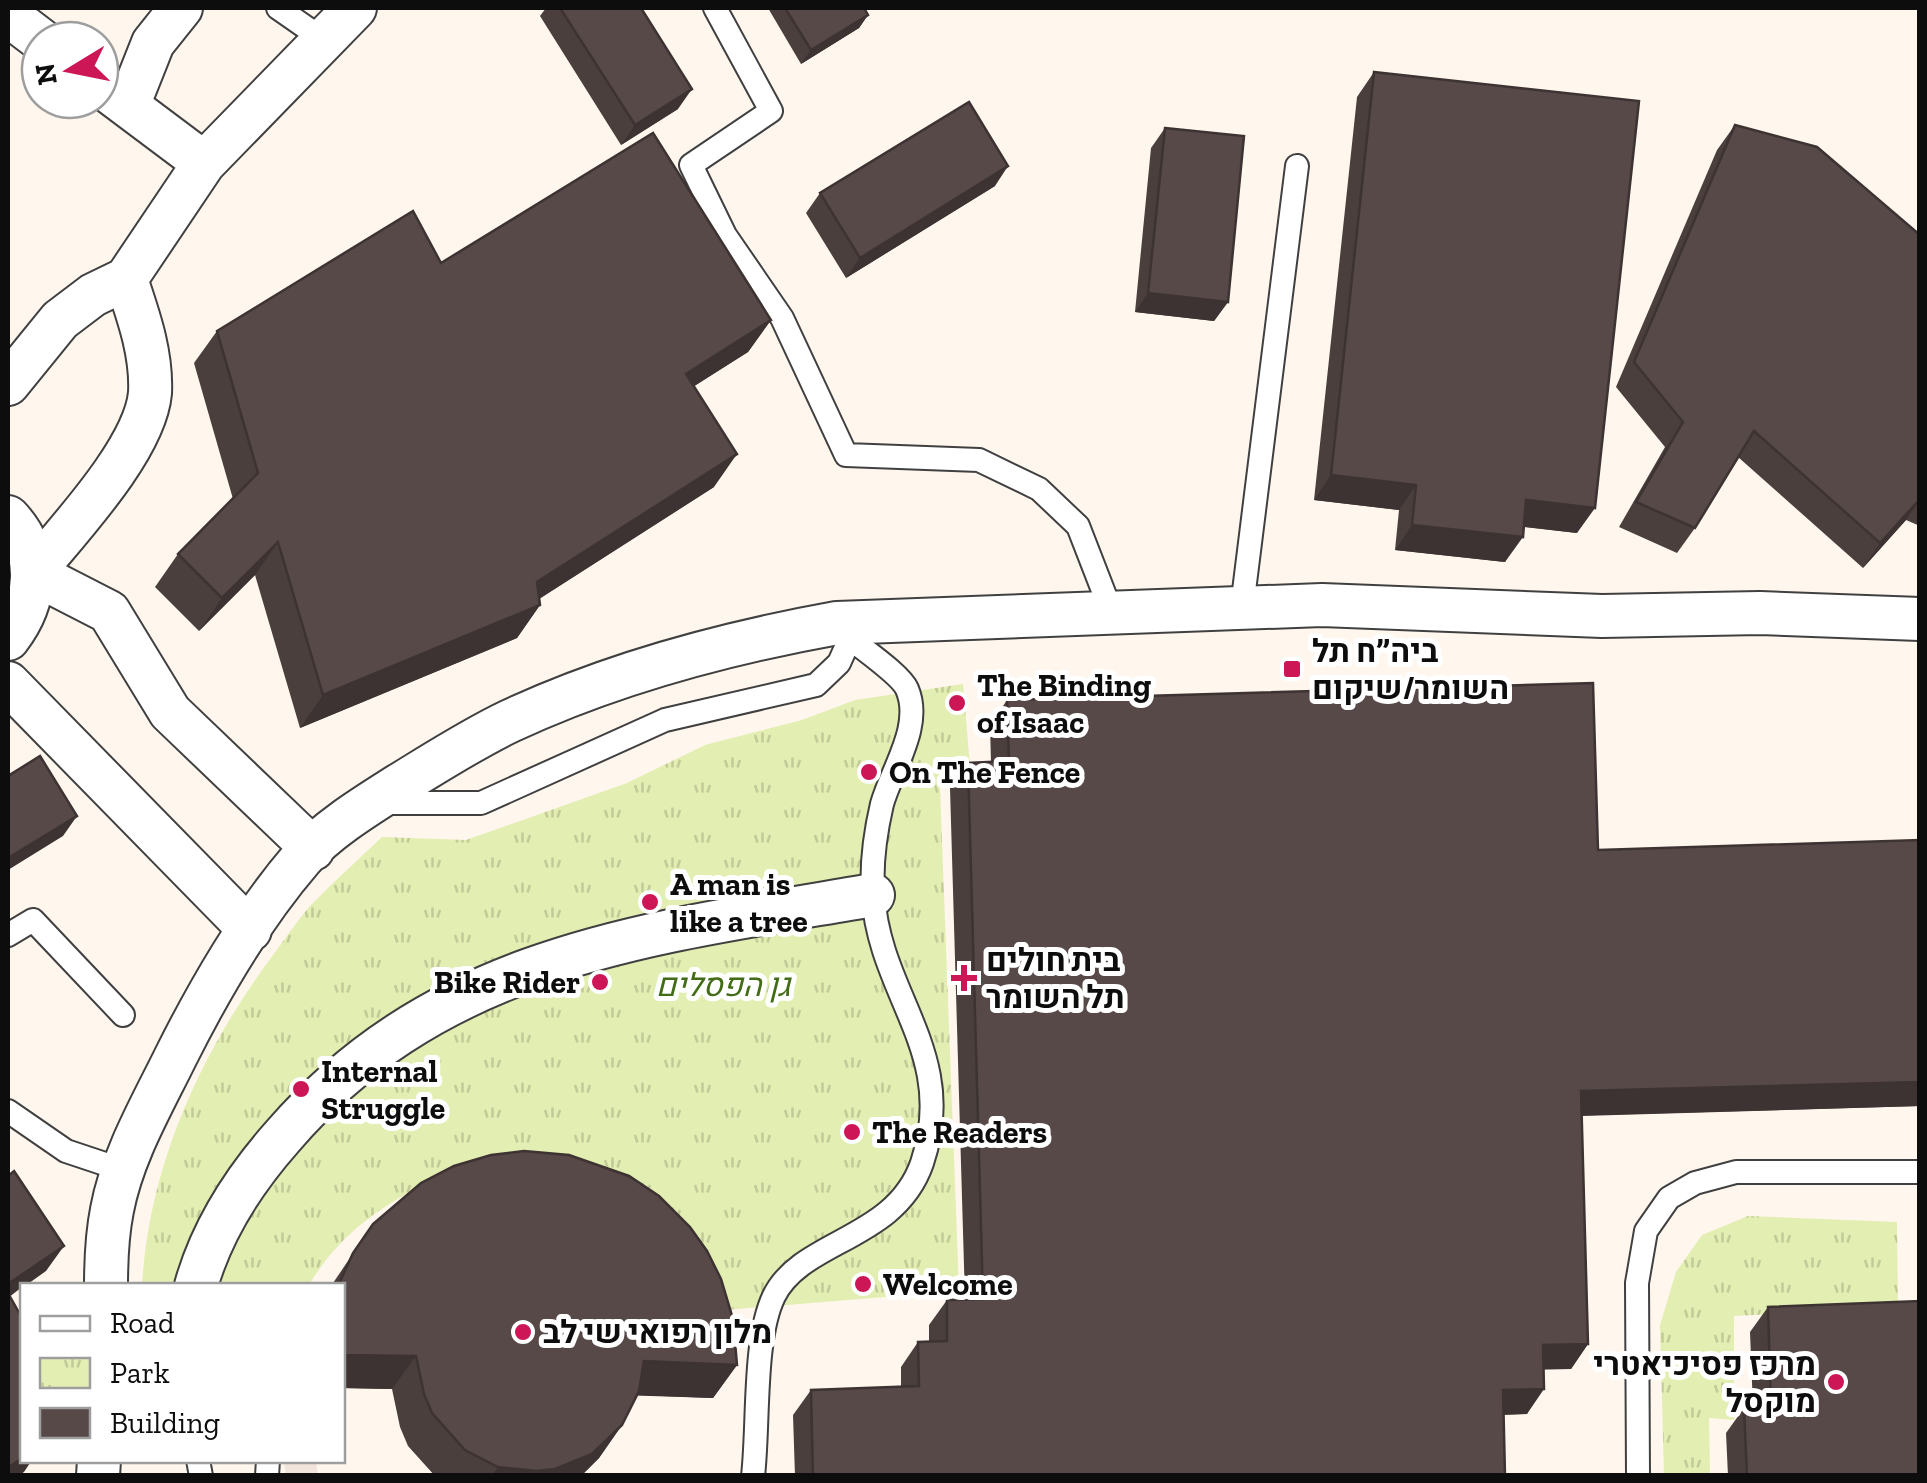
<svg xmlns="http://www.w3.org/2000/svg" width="1927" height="1483" font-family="'Zilla Slab',Heebo,serif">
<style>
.park{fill:url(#park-tufts)}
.plaza{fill:#f0e4db}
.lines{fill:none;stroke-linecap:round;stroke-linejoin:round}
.lane-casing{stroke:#404040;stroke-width:26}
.street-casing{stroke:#404040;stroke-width:46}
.lane{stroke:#fff;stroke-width:22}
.street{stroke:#fff;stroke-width:42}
.wall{fill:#4b3f3e}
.shaded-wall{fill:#3d3332}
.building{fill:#574948;stroke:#3d3332;stroke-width:2.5}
.poi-dot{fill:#cc1656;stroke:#fff;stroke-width:4}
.labels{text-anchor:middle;stroke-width:10;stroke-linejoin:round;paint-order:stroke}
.poi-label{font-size:32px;font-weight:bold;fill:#0d0d0d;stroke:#fff;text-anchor:start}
.park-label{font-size:32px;font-style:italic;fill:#426c16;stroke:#fff}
</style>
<defs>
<pattern id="park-tufts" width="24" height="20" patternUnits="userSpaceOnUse" patternTransform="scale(2.5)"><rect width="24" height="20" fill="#e3eeb2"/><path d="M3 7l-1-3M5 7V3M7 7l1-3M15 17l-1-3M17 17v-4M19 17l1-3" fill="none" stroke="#c2cb98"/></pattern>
</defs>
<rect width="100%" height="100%" fill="#fff6ed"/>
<!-- park -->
<path class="park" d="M 963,684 L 971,778 L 940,788 L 959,1291 L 724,1310 L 472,1163 C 406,1190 346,1222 309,1285 L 142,1286 C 149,1164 201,1052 273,955 C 285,939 297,921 310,906 C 333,882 358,860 382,837 L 466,840 L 627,783 L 705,745 L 802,720 L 855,700 Z
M 1748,1216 L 1897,1222 L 1898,1308 L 1734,1316 L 1734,1420 L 1709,1418 L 1710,1475 L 1664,1475 L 1660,1325 L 1676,1272 L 1702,1235 Z"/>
<!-- plaza -->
<path class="plaza" d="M 284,1461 L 316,1461 L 318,1475 L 286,1475 Z"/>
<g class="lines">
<!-- lane casing -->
<g class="lane-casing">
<path id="lane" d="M 278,8 L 324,40
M 715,8 L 771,111 L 691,165 L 725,235 L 782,318 L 846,455 L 979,460 L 1039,489 L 1078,526 L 1111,611
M 1242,607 L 1297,166
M 379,803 L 481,803 L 665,720 L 816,685 L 839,663 L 856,625
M 8,935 L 33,920 L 123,1015
M 8,1111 L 66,1151 L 123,1170
M 198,1460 L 201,1476
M 267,1476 L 268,1460
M 753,1476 C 759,1425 753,1339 774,1296 C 802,1239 895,1241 922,1163 C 959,1053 879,996 873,894 C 871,864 875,834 882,804 C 892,769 923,726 907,689 C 901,675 864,650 851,639
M 1638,1476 L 1637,1283 L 1646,1231 L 1669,1198 L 1695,1183 L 1736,1172 L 1920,1172"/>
</g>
<!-- street casing -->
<g class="street-casing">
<path id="street" d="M 8,15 L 41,40
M 100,85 L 204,163
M 128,106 L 153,43 L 181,8
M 126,279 C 138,315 152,353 150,393 C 145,449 69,529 33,573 L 109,612 L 170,712 L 313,849
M 8,384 L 60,320 L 93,295 L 126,279 L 204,163 L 355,8
M 8,517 C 43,553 37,602 8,639
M 8,683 L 250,930
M 106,1286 C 106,1260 107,1235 112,1210 C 122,1156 152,1105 176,1056 C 210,988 252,916 302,858 C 328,829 366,806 399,785 C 435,763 472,739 510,721 C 613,673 726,643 837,623 L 1322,605 L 1602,616 L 1760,613 L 1920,619
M 196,1286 C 212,1229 244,1180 283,1136 C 440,954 651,933 873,895
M 98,1476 L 99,1460"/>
</g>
<!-- lane -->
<use href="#lane" class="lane"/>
<!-- street -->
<use href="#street" class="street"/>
</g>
<!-- wall -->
<path class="wall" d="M 546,8 L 641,8 L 678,109 L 621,145 L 540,16 Z
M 768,8 L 864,8 L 868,15 L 859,28 L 801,64 Z
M 1374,72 L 1577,533 L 1524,527 L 1505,562 L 1395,550 L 1399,510 L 1314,500 L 1357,97 Z
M 1735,125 L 1920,235 L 1920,526 L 1906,520 L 1863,568 L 1738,457 L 1695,528 L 1677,553 L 1619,527 L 1665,447 L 1616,387 L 1717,150 Z
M 1165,128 L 1228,302 L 1214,321 L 1135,312 L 1151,148 Z
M 995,186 L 846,278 L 806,213 L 820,193 Z
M 441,263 L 771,320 L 748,352 L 694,386 L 714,487 L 539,599 L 540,605 L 517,638 L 300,728 L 255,575 L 199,631 L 155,587 L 178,554 L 233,499 L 194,363 L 217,331 Z
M 1007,700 L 1598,850 L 1920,840 L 1920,1106 L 1582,1116 L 1588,1344 L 1571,1369 L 1544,1369 L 1527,1414 L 1503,1415 L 1505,1476 L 795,1476 L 793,1415 L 811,1390 L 901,1387 L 901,1367 L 918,1342 L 929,1341 L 929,1325 L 947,1300 L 965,1300 L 950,788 L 968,763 L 991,762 L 990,726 Z
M 373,1224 L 737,1365 L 713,1398 L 637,1395 L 622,1425 L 599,1458 L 581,1476 L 435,1476 L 408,1446 L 400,1427 L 392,1389 L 342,1388 L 342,1286 L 331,1286 Z
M 1768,1307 L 1920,1476 L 1728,1476 L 1726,1433 L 1744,1408 L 1753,1408 L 1750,1332 Z"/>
<!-- shaded-wall -->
<path class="shaded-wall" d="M 868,15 L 859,28 L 801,64 L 811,50 Z
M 692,89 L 678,109 L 621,145 L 635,125 Z
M 1008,166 L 995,186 L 846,278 L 860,258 Z
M 1148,293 L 1228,302 L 1214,321 L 1135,312 Z
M 771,320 L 748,352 L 663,406 L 686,374 Z
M 737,454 L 714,487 L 514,615 L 537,582 Z
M 1331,475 L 1416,485 L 1399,510 L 1314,500 Z
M 1920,499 L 1906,520 L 1863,568 L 1880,543 Z
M 1526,500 L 1595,508 L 1577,533 L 1509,525 Z
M 1412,525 L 1523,537 L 1505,562 L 1395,550 Z
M 278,542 L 255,575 L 199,631 L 222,598 Z
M 540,605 L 517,638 L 300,728 L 323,695 Z
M 77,816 L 63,836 L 8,870 L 8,858 Z
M 1920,1082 L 1920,1106 L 1563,1116 L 1581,1091 Z
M 64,1246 L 46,1271 L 25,1286 L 22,1286 L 22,1287 L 8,1298 L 8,1284 Z
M 1588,1344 L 1571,1369 L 1525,1370 L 1543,1345 Z
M 342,1355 L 416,1356 L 392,1389 L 342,1388 Z
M 644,1361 L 737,1365 L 713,1398 L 620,1395 Z
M 1544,1389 L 1527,1414 L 1485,1415 L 1503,1390 Z
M 622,1425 L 599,1458 L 581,1476 L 492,1476 L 498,1467 Z
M 22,1458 L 22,1460 L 32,1460 L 24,1472 L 18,1476 L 8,1476 L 8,1468 Z"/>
<!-- building -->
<path class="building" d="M 560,8 L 641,8 L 692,89 L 635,125 Z
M 785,8 L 864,8 L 868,15 L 811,50 Z
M 1374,72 L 1639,101 L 1595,508 L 1526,500 L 1523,537 L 1412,525 L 1416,485 L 1331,475 Z
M 969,102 L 1008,166 L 860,258 L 820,193 Z
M 1735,125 L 1817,147 L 1920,235 L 1920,499 L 1880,543 L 1754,431 L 1695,528 L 1636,502 L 1683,422 L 1634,362 Z
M 1165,128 L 1244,136 L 1228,302 L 1148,293 Z
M 653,133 L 771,320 L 686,374 L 737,454 L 537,582 L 540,605 L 323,695 L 278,542 L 222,598 L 178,554 L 258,473 L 217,331 L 413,211 L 441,263 Z
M 1593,683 L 1598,850 L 1920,840 L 1920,1082 L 1581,1091 L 1588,1344 L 1543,1345 L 1544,1389 L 1503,1390 L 1505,1476 L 813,1476 L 811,1390 L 919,1386 L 918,1342 L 947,1341 L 947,1300 L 983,1299 L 968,763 L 1009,761 L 1007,700 Z
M 40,756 L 77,816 L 8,858 L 8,776 Z
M 524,1151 L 569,1155 L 629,1176 L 659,1196 L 690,1227 L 707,1251 L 721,1279 L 733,1319 L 737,1365 L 644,1361 L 639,1391 L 622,1425 L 592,1454 L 555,1469 L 537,1471 L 498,1467 L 465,1450 L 432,1413 L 424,1394 L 416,1356 L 342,1355 L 342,1286 L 338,1286 L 353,1253 L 373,1224 L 421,1183 L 454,1166 L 491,1155 Z
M 14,1171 L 64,1246 L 8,1284 L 8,1176 Z
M 8,1293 L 22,1318 L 22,1458 L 8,1468 Z
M 1920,1301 L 1920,1476 L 1747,1476 L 1744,1408 L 1771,1407 L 1768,1307 Z"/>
<!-- markers -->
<g class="poi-dot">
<rect x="1282" y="659" width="20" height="20" rx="5"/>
<circle cx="957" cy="703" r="10"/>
<circle cx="869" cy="772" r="10"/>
<circle cx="650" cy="902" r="10"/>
<path d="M959 963h10v10h10v10h-10v10h-10v-10h-10v-10h10z"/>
<circle cx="600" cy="982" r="10"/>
<circle cx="301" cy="1089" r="10"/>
<circle cx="852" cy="1132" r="10"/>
<circle cx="863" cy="1284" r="10"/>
<circle cx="523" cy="1332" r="10"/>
<circle cx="1836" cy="1382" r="10"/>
</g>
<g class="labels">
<!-- poi labels -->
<g class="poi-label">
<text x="1312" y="662">ביה״ח תל<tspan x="1312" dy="37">השומר/שיקום</tspan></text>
<text x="977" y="696">The Binding<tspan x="977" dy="37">of Isaac</tspan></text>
<text x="889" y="783">On The Fence</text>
<text x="670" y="895">A man is<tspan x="670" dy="37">like a tree</tspan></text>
<text x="986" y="971">בית חולים<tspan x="986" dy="37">תל השומר</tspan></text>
<text x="580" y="993" text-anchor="end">Bike Rider</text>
<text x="321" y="1082">Internal<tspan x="321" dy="37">Struggle</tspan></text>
<text x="872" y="1143">The Readers</text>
<text x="883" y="1295">Welcome</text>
<text x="543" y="1343">מלון רפואי שי לב</text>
<text x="1816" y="1375" text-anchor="end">מרכז פסיכיאטרי<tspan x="1816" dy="37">מוקסל</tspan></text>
</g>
<!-- park labels -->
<g class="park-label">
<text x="723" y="996">גן הפסלים</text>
</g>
</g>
<!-- border -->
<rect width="1927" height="1483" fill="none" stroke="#0d0d0d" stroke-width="20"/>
<!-- legend -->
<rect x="20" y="1283" width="325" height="180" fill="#ffffff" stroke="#9e9e9e" stroke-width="2.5"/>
<rect x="40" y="1316" width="50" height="15" fill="#ffffff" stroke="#9e9e9e" stroke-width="2.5"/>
<text x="110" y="1333" font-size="30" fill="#0d0d0d">Road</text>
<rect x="40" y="1358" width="50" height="30" fill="url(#park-tufts)" stroke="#9e9e9e" stroke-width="2.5"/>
<text x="110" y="1383" font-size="30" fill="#0d0d0d">Park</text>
<rect x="40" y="1408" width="50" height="30" fill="#574948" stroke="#9e9e9e" stroke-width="2.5"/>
<text x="110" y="1433" font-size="30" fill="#0d0d0d">Building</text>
<!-- north arrow -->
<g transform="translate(70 70) rotate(260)"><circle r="48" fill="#ffffff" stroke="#9e9e9e" stroke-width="2.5"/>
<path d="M0-8L18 38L0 25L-18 38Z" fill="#cc1656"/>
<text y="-15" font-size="28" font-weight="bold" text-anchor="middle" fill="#0d0d0d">N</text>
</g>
</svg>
